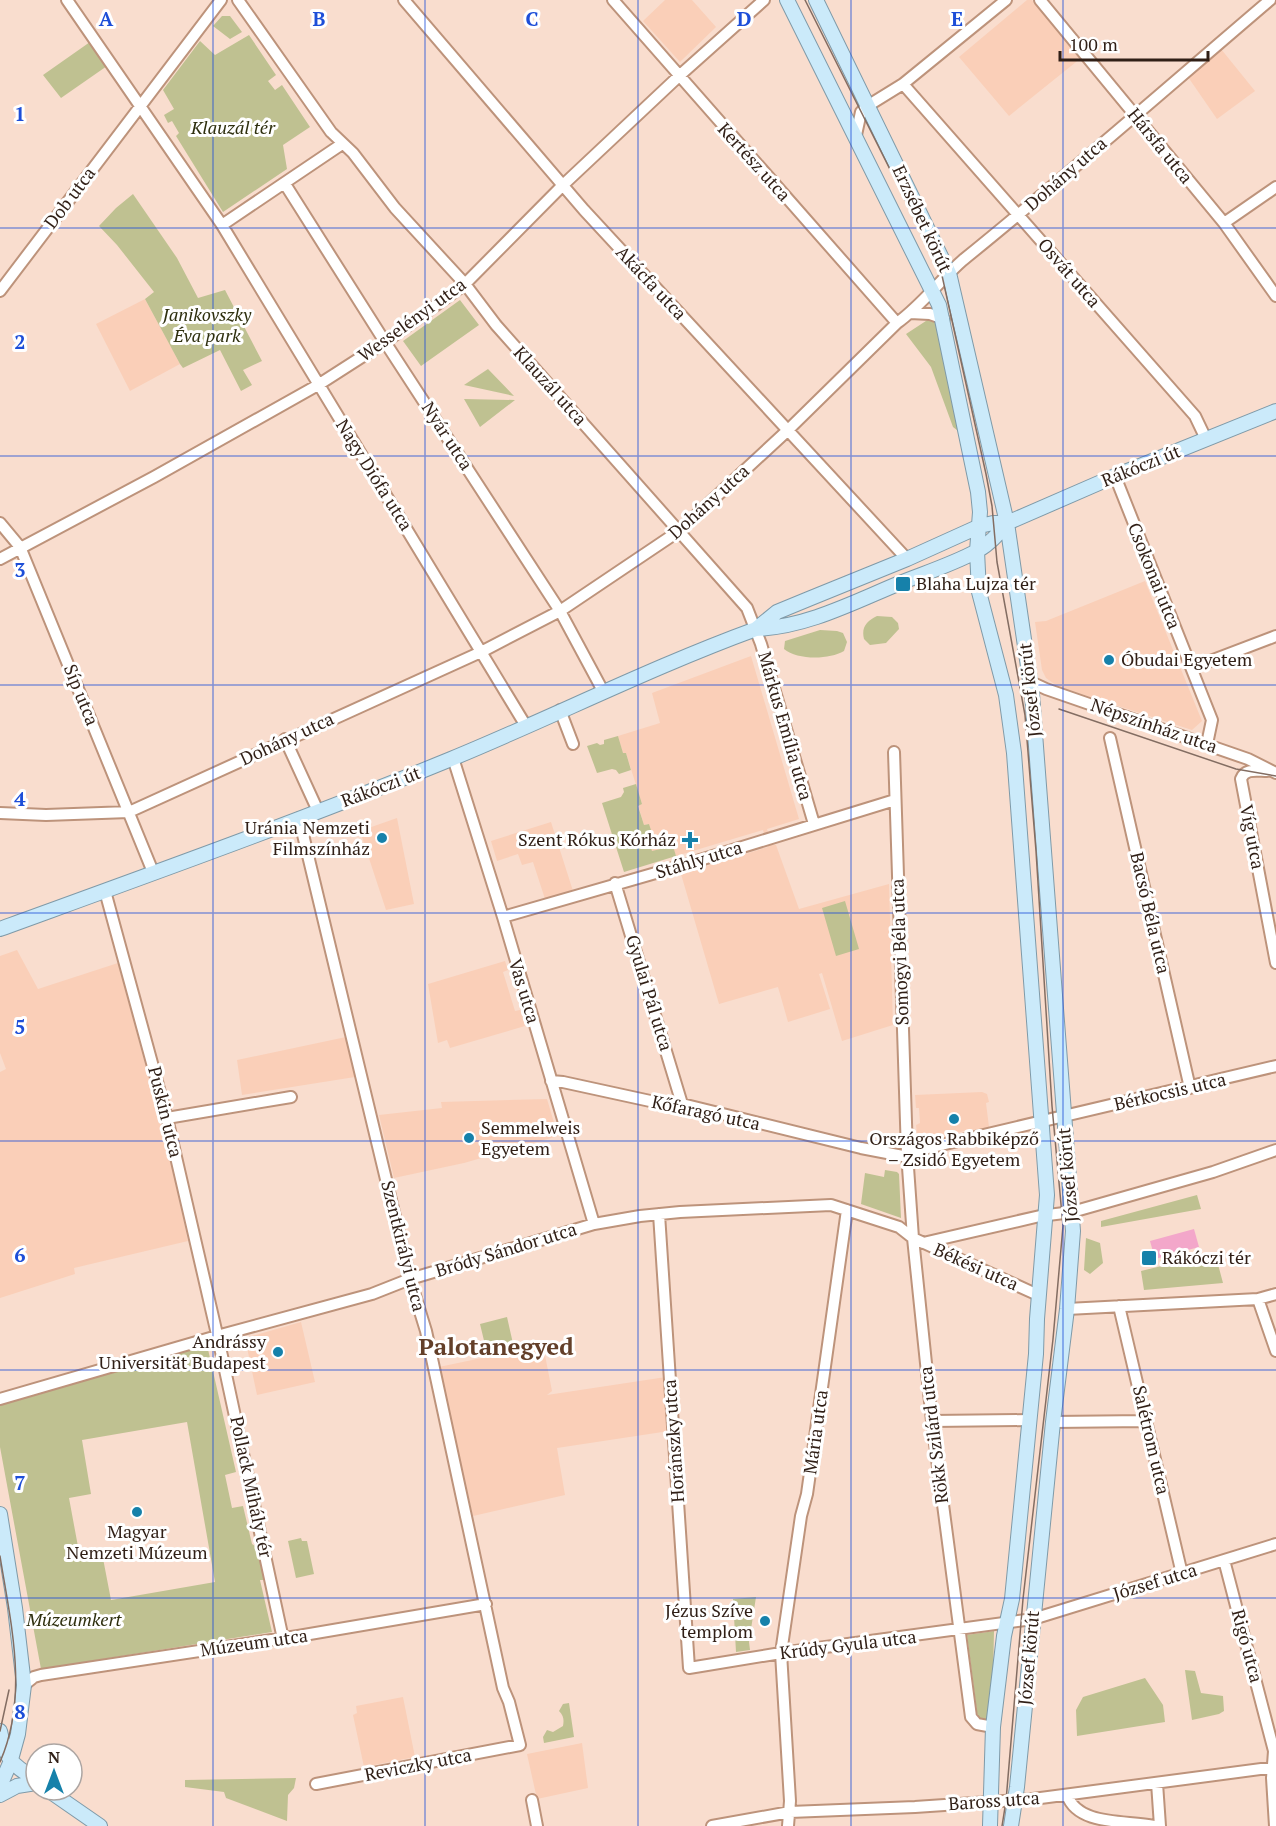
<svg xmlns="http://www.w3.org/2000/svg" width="1276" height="1826" font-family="'PT Serif',serif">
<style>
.built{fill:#facfb8}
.green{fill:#bfc191;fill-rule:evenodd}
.water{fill:#f3a7ca}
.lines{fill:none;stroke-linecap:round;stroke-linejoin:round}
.minor-casing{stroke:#bd937b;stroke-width:14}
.major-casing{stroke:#7f9aa8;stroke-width:16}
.minor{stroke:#fff;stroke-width:10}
.major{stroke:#cbeafa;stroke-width:14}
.tram{stroke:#836d62;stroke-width:1.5}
.grid{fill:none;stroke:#1d4ed8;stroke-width:1.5;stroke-opacity:0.55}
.poi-dot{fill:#1681aa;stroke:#fff;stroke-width:2}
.labels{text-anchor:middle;stroke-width:6;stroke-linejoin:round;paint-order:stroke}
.park-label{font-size:18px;font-style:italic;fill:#2e2f0e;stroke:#fff}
.street-label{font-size:18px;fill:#301f16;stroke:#fff}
.poi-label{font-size:18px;fill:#301f16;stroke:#fff;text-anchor:start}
.district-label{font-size:24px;font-weight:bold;fill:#633f29;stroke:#fff}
.grid-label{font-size:20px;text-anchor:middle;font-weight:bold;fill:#1d4ed8;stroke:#fff;stroke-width:6;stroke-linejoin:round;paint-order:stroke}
</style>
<rect width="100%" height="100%" fill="#f9ddce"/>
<!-- built -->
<path class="built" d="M 665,0 L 692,0 L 716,27 L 680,62 L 643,21 Z
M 1027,0 L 1032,0 L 1081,58 L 1009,116 L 959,57 Z
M 1221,49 L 1255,91 L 1217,119 L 1188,77 Z
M 145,299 L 180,364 L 130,391 L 96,324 Z
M 1145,581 L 1202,721 L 1192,730 L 1057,686 L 1046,678 L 1042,670 L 1035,622 L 1046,621 Z
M 751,656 L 799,819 L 767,829 L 772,845 L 776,845 L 799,909 L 889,884 L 893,1025 L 842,1041 L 822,973 L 819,974 L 830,1009 L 788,1022 L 778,987 L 719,1004 L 681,874 L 768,847 L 763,830 L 676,856 L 672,846 L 652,852 L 647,834 L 651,833 L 649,824 L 644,825 L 638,805 L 642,804 L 626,753 L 623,754 L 618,736 L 660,723 L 652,693 Z
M 397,818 L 414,904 L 386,910 L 360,831 Z
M 551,822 L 573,891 L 545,899 L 533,862 L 522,865 L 518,854 L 497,861 L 491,841 Z
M 17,950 L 38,989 L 118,963 L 168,1150 L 188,1241 L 74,1268 L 75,1274 L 0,1298 L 0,1072 L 6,1069 L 0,1053 L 0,956 Z
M 505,961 L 508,970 L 503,972 L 515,1011 L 520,1010 L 525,1026 L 450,1048 L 447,1040 L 438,1043 L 428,984 Z
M 346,1037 L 355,1077 L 242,1095 L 237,1060 Z
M 982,1092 L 987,1094 L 989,1102 L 986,1103 L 989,1127 L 973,1131 L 971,1129 L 925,1142 L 917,1135 L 916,1125 L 920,1123 L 919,1108 L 916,1108 L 915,1095 Z
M 547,1099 L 558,1136 L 464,1163 L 394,1178 L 379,1115 L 442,1108 L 441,1102 Z
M 301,1322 L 315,1382 L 257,1395 L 245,1338 Z
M 543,1345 L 552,1391 L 547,1395 L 666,1377 L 669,1431 L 557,1448 L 565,1495 L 473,1516 L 439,1367 Z
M 403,1697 L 415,1757 L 364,1767 L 353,1715 L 357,1713 L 356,1706 Z
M 582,1743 L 588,1788 L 537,1799 L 527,1754 Z"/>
<!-- green -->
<path class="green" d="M 222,16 L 230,16 L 242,32 L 230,39 L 213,26 Z
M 249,35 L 276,75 L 268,81 L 275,90 L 282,85 L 310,127 L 283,145 L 287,169 L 223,212 L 176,136 L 179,133 L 172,121 L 168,123 L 164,115 L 174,109 L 163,90 L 200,41 L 215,55 Z
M 90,42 L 107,66 L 61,98 L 43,75 Z
M 133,194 L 177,258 L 198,298 L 225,290 L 262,361 L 243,370 L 252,385 L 241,391 L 220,350 L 183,368 L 180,364 L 145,299 L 154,292 L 117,245 L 99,226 L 116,208 Z
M 460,300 L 479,325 L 421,366 L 403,341 Z
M 932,317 L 939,321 L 962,434 L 953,427 L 931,367 L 906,334 Z
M 488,369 L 514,396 L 464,385 Z
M 464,399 L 515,400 L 480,427 Z
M 877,616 L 892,617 L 898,623 L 899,629 L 886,643 L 870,645 L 864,639 C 861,627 867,621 877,616 Z
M 820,630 L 837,631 L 843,633 L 847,642 L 844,651 C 829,660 797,660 784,649 L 785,641 Z
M 618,736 L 623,753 L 626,753 L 631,770 L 619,774 L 616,770 L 612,769 L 597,773 L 587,746 L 597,743 L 600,745 L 604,744 L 604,740 Z
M 636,784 L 642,804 L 638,806 L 644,825 L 649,824 L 652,833 L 647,835 L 652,851 L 673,846 L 676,856 L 624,872 L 602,803 L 621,797 L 624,792 L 623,788 Z
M 845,901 L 859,949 L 836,956 L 822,908 Z
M 885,1170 L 897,1172 L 899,1174 L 901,1218 L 861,1204 L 865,1173 L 884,1177 Z
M 1197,1195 L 1201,1209 L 1101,1227 L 1101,1221 Z
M 1086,1238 L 1100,1243 L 1103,1263 L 1090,1274 L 1084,1270 Z
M 1215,1253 L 1223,1283 L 1144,1290 L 1141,1271 Z
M 507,1317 L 514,1348 L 487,1353 L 480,1324 Z
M 207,1345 L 236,1472 L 225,1475 L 232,1508 L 243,1506 L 252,1544 L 255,1546 L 257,1555 L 261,1558 L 265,1580 L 260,1580 L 272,1632 L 41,1669 L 0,1447 L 0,1404 ZM 187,1422 L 215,1582 L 111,1600 L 101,1548 L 79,1552 L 69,1498 L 91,1494 L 82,1440 Z
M 301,1538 L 302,1541 L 307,1541 L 314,1574 L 296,1578 L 288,1541 Z
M 756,1597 L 749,1642 L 750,1650 L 736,1652 L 733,1599 Z
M 994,1631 L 992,1724 L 978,1720 L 967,1635 Z
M 1185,1670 L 1195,1671 L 1201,1693 L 1223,1696 L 1224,1711 L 1219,1714 L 1192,1720 Z
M 1145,1678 L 1163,1705 L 1165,1722 L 1077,1736 L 1076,1710 L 1083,1697 Z
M 569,1703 L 574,1737 L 544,1743 L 543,1737 L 547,1730 L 553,1732 L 563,1726 C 564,1720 564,1716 559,1711 L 563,1704 Z
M 296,1778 L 294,1788 L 288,1795 L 287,1821 L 226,1798 L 224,1792 L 185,1787 L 185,1780 Z"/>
<!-- water -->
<path class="water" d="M 1194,1229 L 1199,1247 L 1155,1259 L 1150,1241 Z"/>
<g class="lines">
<!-- minor casing -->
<g class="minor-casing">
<path id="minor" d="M 67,0 L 222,225 L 342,144
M 238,0 L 331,132 L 353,153 L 395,208 L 465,284 L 496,325 L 747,608 L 761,644 L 814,824
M 404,0 L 584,210 L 907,559
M 613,0 L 897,323
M 1040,0 L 1224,223 L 1276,296
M 903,84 L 1195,416 L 1206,439
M 856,135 L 861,112 L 869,105 L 903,84 L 1006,0
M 285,184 L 385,342 L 560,611 L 603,691
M 1224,223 L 1276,187
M 222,225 L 526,726
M 0,291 L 221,0
M 910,313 L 930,314 L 944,319
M 1115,476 L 1212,720 L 1207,744
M 0,523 L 20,547 L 153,872
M 0,559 L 154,477 L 318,385 L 385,342 L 465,284 L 563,185 L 679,76 L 764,0
M 1192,668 L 1276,636
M 1031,682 L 1046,689 L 1248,759 L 1276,773
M 560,710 L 573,744
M 1110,738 L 1190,1088
M 285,739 L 318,811
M 894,752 L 907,1153 L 913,1238 L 932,1421 L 971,1717 L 977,1724 L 993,1727
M 453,758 L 503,917 L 594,1224
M 1267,771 C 1257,771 1245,768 1241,779 L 1276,963
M 0,813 L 46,815 L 129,812 L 481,652 L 560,611 L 679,531 L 787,431 L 897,323 C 922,305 940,280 963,260 C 1067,176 1168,87 1270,0
M 299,818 L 410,1279 L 426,1331 L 503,1688 L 509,1702 L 520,1745 L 316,1784
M 615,883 L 682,1104
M 105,891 L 167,1118 L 222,1356 L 283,1639
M 503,917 L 687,864 L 895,800
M 551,1081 L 563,1082 L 664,1104 L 682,1104 L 861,1148 L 908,1157
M 167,1118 L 291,1097
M 907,1153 L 1276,1066
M 659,1214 L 689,1668 L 781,1653 L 1033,1619 L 1276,1544
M 923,1243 L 1040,1216 L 1072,1212 L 1213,1172 L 1276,1150
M 1258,1299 L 1276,1351
M 1119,1306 L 1182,1574
M 1067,1309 L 1258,1299 L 1276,1294
M 0,1399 L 217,1336 L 372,1294 L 410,1279 L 594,1224 L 640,1216 L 680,1212 L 831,1205 L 899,1227 L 913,1238 L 1038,1295
M 932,1421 L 1030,1420
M 1053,1422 L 1146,1421
M 1224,1560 L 1274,1751 L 1272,1778 L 1275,1826
M 24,1685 L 34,1677 L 41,1675 L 298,1636 L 486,1604
M 1157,1783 L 1160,1826
M 1067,1795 C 1078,1826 1125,1820 1154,1826
M 532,1800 L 537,1826
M 712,1826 L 790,1812 L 915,1807 L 1033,1799 L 1276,1767
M 788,1826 L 790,1801 L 781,1653 L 801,1516 L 807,1494 L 847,1210"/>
</g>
<!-- major casing -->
<g class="major-casing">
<path id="major" d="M 787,0 L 939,305 L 978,492 L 980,512 L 977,551 L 979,592 L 1006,695 L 1014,753 L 1047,1195 L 1037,1319 L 1036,1354 L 1012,1599 L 1004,1636 L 993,1727 L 990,1826
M 816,0 L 949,273 L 1007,523 L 1032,694 L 1073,1231 L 1067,1309 L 1053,1422 L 1017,1787 L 1011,1826
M 756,629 C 807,627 854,602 900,583 C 925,573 953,564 977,551 C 990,544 998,534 1007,523
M 0,929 C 151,874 302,820 451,759 C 553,717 652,667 756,629 L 777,612 L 811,598 L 907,559 L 980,526 L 993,523 L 1007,523 L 1115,476 L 1276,411
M 0,1514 L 15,1608 L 24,1685 L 18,1734 L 10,1763 L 0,1786
M 0,1731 C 6,1761 12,1764 36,1780
M 48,1790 L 100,1826
M 0,1795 L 17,1786 L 36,1783"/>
</g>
<!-- minor -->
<use href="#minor" class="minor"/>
<!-- major -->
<use href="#major" class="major"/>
<!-- tram -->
<path class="tram" d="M 805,0 L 941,271 L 986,474 L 992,506 L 997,562 L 1025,715 L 1036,851 L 1052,1106 L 1063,1226 L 1053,1339 L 1023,1599 L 1006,1801 L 1002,1826
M 1059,709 L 1236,769 L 1276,776
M 0,1556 C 11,1625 29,1696 0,1762
M 0,1731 L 9,1690"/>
</g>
<!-- grid -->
<path class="grid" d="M 213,0 L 213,1826M 425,0 L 425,1826M 638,0 L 638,1826M 851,0 L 851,1826M 1063,0 L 1063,1826M 0,228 L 1276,228M 0,456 L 1276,456M 0,685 L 1276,685M 0,913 L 1276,913M 0,1141 L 1276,1141M 0,1370 L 1276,1370M 0,1598 L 1276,1598"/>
<!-- markers -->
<g class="poi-dot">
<rect x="895" y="576" width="16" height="16" rx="3"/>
<circle cx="1109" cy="660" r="6"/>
<circle cx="382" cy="838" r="6"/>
<path d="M687 831h6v6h6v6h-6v6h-6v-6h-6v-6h6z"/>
<circle cx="954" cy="1119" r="6"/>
<circle cx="469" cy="1138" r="6"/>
<rect x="1141" y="1250" width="16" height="16" rx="3"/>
<circle cx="278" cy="1352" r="6"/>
<circle cx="137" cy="1512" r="6"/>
<circle cx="765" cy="1621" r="6"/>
</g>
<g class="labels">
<!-- park labels -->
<g class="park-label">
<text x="233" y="134">Klauzál tér</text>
<text x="207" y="321">Janikovszky<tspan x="207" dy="21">Éva park</tspan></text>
<text x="74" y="1626">Múzeumkert</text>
</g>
<!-- street labels -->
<g class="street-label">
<text transform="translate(1160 146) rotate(51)" y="6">Hársfa utca</text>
<text transform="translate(754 162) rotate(48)" y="6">Kertész utca</text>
<text transform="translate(1066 174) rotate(-41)" y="6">Dohány utca</text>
<text transform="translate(70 198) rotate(-53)" y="6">Dob utca</text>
<text transform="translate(922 219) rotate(65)" y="6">Erzsébet körút</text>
<text transform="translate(1069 273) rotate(49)" y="6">Osvát utca</text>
<text transform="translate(651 283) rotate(47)" y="6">Akácfa utca</text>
<text transform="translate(412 320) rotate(-36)" y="6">Wesselényi utca</text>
<text transform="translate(550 386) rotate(48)" y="6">Klauzál utca</text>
<text transform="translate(447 436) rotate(57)" y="6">Nyár utca</text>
<text transform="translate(1141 466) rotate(-22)" y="6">Rákóczi út</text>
<text transform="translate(374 475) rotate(58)" y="6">Nagy Diófa utca</text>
<text transform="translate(709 502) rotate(-42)" y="6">Dohány utca</text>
<text transform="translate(1154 576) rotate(68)" y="6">Csokonai utca</text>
<text transform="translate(1030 690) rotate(-96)" y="6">József körút</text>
<text transform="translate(81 695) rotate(68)" y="6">Síp utca</text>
<text transform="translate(785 726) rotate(74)" y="6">Márkus Emília utca</text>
<text transform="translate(1154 726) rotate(19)" y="6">Népszínház utca</text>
<text transform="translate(287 739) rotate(-25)" y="6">Dohány utca</text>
<text transform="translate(381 787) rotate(-21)" y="6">Rákóczi út</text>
<text transform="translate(1252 837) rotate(79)" y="6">Víg utca</text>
<text transform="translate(699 860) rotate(-17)" y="6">Stáhly utca</text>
<text transform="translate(1150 913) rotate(77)" y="6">Bacsó Béla utca</text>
<text transform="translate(900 952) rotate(-92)" y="6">Somogyi Béla utca</text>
<text transform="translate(524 991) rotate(73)" y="6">Vas utca</text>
<text transform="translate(649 993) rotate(73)" y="6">Gyulai Pál utca</text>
<text transform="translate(1170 1092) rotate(-13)" y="6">Bérkocsis utca</text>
<text transform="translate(165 1112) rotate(76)" y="6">Puskin utca</text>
<text transform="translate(706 1113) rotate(12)" y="6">Kőfaragó utca</text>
<text transform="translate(1068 1175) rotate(-95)" y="6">József körút</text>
<text transform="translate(403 1246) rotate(76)" y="6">Szentkirályi utca</text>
<text transform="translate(506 1250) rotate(-17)" y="6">Bródy Sándor utca</text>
<text transform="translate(976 1267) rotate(24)" y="6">Békési utca</text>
<text transform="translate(816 1432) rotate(-82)" y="6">Mária utca</text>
<text transform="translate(934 1435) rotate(-97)" y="6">Rökk Szilárd utca</text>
<text transform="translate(1151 1440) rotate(77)" y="6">Salétrom utca</text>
<text transform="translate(674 1441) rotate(-94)" y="6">Horánszky utca</text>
<text transform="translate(251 1487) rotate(78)" y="6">Pollack Mihály tér</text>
<text transform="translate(1155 1582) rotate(-17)" y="6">József utca</text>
<text transform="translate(254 1643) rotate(-8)" y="6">Múzeum utca</text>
<text transform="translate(848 1645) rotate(-7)" y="6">Krúdy Gyula utca</text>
<text transform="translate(1247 1646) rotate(75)" y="6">Rigó utca</text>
<text transform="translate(1029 1658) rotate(-85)" y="6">József körút</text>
<text transform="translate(418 1765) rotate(-11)" y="6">Reviczky utca</text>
<text transform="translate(994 1801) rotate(-4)" y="6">Baross utca</text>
</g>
<!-- poi labels -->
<g class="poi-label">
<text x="916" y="590">Blaha Lujza tér</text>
<text x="1121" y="666">Óbudai Egyetem</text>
<text x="370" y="834" text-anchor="end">Uránia Nemzeti<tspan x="370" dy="21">Filmszínház</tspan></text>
<text x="676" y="846" text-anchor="end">Szent Rókus Kórház</text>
<text x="481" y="1134">Semmelweis<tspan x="481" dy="21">Egyetem</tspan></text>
<text x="954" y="1145" text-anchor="middle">Országos Rabbiképző<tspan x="954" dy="21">– Zsidó Egyetem</tspan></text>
<text x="1162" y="1264">Rákóczi tér</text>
<text x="266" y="1348" text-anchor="end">Andrássy<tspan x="266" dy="21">Universität Budapest</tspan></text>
<text x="137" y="1538" text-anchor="middle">Magyar<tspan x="137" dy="21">Nemzeti Múzeum</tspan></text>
<text x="753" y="1617" text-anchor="end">Jézus Szíve<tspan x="753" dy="21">templom</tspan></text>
</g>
<!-- district labels -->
<g class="district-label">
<text x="496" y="1355">Palotanegyed</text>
</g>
</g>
<g class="grid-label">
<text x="106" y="26">A</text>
<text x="319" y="26">B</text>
<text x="532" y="26">C</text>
<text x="744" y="26">D</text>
<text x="957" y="26">E</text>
<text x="20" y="121">1</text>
<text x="20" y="349">2</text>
<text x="20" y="577">3</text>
<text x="20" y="806">4</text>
<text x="20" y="1034">5</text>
<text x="20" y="1262">6</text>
<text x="20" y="1490">7</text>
<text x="20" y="1719">8</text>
</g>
<!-- north arrow -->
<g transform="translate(54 1772)"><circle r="28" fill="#ffffff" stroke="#aca5a2" stroke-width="1.5"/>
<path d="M0-4.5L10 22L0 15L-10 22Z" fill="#1681aa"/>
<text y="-9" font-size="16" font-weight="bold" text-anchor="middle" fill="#301f16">N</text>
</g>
<!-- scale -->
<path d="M1060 51v9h148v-9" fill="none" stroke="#301f16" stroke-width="3"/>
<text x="1069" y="51" font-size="18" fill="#301f16" stroke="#ffffff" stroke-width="4.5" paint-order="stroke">100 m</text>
</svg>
